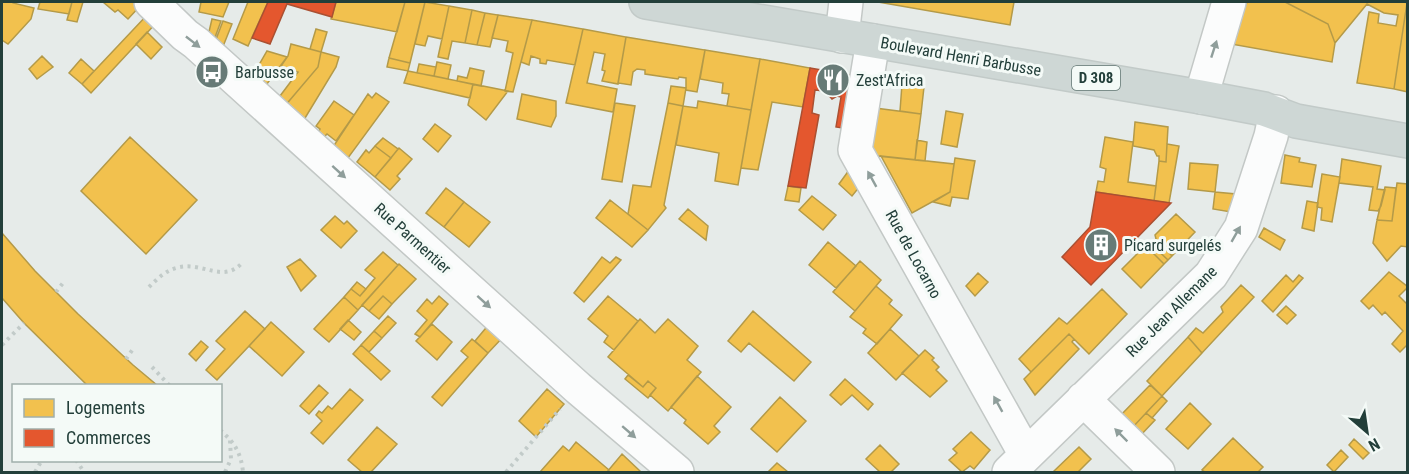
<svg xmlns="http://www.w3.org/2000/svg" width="1409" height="474" font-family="'Roboto Condensed',sans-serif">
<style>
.homes{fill:#f2c14e;stroke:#b49a48;stroke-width:1.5}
.shops{fill:#e4572e;stroke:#aa5032;stroke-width:1.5}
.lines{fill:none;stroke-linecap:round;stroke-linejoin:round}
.minor-casing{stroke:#c3c8c6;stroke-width:36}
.major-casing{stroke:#c2cac8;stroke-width:36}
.path{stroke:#c2cbc9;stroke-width:4;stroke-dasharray:3 4.5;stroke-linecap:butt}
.minor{stroke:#fbfcfc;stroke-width:33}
.major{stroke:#ced7d5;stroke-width:33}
.oneway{fill:#8f9e9b}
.labels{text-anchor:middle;stroke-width:6;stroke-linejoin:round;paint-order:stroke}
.shield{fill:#f4faf7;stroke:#627773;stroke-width:1.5}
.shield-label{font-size:15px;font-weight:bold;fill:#233f3a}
.street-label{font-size:16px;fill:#233f3a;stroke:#f4faf7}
.poi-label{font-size:16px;fill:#233f3a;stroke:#f4faf7;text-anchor:start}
</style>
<rect width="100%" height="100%" fill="#e6ebe9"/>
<!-- homes -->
<path class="homes" d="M 2,2 L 13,2 L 13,3 L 34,8 L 31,19 L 8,44 L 2,40 Z
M 40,2 L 72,2 L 69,14 L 38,9 Z
M 72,2 L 83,2 L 77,22 L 67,20 Z
M 103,2 L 136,2 L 140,6 L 128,19 L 118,10 L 115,12 Z
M 201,2 L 229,2 L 223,17 L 199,12 Z
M 248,2 L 268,2 L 248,46 L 233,39 Z
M 336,2 L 405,2 L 397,32 L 331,19 Z
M 405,2 L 425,2 L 410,63 L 389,58 Z
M 425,2 L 449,6 L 442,39 L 428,36 L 425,46 L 415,44 Z
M 878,2 L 1014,2 L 1010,25 Z
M 1247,2 L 1285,2 L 1328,24 L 1335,43 L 1332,62 L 1231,44 Z
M 1285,2 L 1405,2 L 1407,3 L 1394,89 L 1357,83 L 1369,12 L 1379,14 L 1378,23 L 1396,26 L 1398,15 L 1384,13 L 1367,4 L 1335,43 L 1328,24 Z
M 1407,3 L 1408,3 L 1408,92 L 1394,89 Z
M 449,6 L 472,10 L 465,43 L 452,41 L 448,59 L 438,57 Z
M 472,10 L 485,13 L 477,45 L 465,43 Z
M 485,13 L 498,15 L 490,47 L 477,45 Z
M 148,14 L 157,22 L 91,93 L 82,84 Z
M 498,15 L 532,20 L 513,92 L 505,91 L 513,53 L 506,51 L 508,41 L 492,38 Z
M 212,19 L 221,21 L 214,40 L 208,36 Z
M 532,20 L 583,29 L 575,65 L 547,60 L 546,64 L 540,63 L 540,59 L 531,56 L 529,65 L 521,62 Z
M 223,21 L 232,24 L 222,49 L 215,42 Z
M 316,29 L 327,32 L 321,52 L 310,49 Z
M 583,29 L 626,37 L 618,84 L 602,81 L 605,71 L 602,70 L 605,54 L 594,52 L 587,83 L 617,89 L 613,112 L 566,103 Z
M 147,32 L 162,47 L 151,59 L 136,44 Z
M 626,37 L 705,50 L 697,92 L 686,90 L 686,78 L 679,77 L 678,79 L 645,74 L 645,70 L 637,69 L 633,72 L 631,85 L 618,83 Z
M 291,44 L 321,52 L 318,67 L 284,107 L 277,100 L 298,72 L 281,66 L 288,56 Z
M 705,50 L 760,59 L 751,110 L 727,106 L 729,94 L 722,93 L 723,83 L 700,79 Z
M 267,51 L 287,57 L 264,88 L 252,77 Z
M 321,52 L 339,57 L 336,67 L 302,123 L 284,107 L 318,67 Z
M 42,56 L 53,67 L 37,79 L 29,69 Z
M 389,58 L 410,63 L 408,71 L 387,67 Z
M 81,59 L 94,71 L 82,84 L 69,73 Z
M 760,59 L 810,68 L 803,107 L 772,102 L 758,170 L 741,168 Z
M 437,62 L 451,65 L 448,79 L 434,76 Z
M 419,64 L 436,67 L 434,76 L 417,73 Z
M 470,68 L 484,71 L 481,86 L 457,81 L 458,76 L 467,78 Z
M 408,71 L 473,84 L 470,98 L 404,83 Z
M 473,84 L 508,91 L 486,120 L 468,105 Z
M 902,84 L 924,87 L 921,114 L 900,111 Z
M 671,86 L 686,88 L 683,106 L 668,103 Z
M 376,93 L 389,102 L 345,162 L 331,150 L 368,94 L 372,98 Z
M 522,94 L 556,101 L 556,116 L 551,127 L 517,119 Z
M 334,101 L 354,115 L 336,141 L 327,134 L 324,137 L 318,133 L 320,129 L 316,126 Z
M 698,101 L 751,110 L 738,185 L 715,181 L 719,153 L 676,145 L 683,106 L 697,108 Z
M 615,103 L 635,106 L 622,182 L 602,179 Z
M 668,103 L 683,106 L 664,205 L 666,208 L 648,230 L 628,214 L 633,185 L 651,187 Z
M 875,108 L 921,114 L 915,160 L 868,155 Z
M 946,111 L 963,114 L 957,147 L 941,144 Z
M 1135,122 L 1168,127 L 1166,162 L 1159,161 L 1159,156 L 1157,156 L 1154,150 L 1133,146 Z
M 435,124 L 451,136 L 438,152 L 423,139 Z
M 130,137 L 197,200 L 146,254 L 81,191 Z
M 1105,137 L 1133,142 L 1128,182 L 1156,186 L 1154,201 L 1096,192 L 1098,181 L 1104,182 L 1106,169 L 1100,167 Z
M 383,138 L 398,149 L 391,158 L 375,146 Z
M 917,140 L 927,142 L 925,161 L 915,160 Z
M 1167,144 L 1179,146 L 1169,203 L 1154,201 L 1159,161 L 1166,162 Z
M 375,146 L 391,158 L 375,177 L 357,162 L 366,150 L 369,153 Z
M 399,148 L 412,159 L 397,176 L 400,179 L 390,190 L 375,177 Z
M 1285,155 L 1300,158 L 1299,162 L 1316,165 L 1312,187 L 1281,183 Z
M 881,156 L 954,164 L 950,192 L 912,213 Z
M 955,158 L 975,161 L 968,199 L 952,197 L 950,206 L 933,202 L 950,192 Z
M 1342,159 L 1381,166 L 1377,189 L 1385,190 L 1381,206 L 1378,211 L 1369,210 L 1373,187 L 1339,183 Z
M 855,162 L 865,180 L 852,196 L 839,184 Z
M 1190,163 L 1218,165 L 1215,192 L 1188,189 Z
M 1322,174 L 1340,177 L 1332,222 L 1321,220 L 1322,208 L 1317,207 Z
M 1397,183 L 1408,184 L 1408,247 L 1401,246 L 1387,261 L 1373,243 L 1377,220 L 1392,221 Z
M 788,186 L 801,188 L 799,202 L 785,200 Z
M 1385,187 L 1396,188 L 1392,221 L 1377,220 Z
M 446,188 L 464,202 L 444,227 L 426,213 Z
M 1215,192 L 1236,194 L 1231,212 L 1213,209 Z
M 812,196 L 836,215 L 823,230 L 799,210 Z
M 610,200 L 648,230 L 632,247 L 596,218 Z
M 1307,201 L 1318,203 L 1314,231 L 1302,228 Z
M 464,202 L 490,222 L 469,247 L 444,227 Z
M 688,209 L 708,226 L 706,240 L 679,219 Z
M 1176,214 L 1195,232 L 1172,256 L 1156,239 L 1155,235 Z
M 335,216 L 344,224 L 347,221 L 357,231 L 341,248 L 321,230 Z
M 1264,228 L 1285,240 L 1280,250 L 1259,237 Z
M 2,233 L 35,271 L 78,314 L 133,365 L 158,386 L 88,386 L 24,323 L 2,298 Z
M 1156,239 L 1172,256 L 1168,260 L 1151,244 Z
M 828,242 L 856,266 L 836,288 L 809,265 Z
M 1151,244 L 1168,260 L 1164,264 L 1147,247 Z
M 1147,247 L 1164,264 L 1141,288 L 1122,269 L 1142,249 Z
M 383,252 L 398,265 L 358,310 L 344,297 L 351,289 L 360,296 L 375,278 L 365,270 Z
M 602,257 L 610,263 L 616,257 L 621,260 L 584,302 L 574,293 Z
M 300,259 L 316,276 L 301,291 L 287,267 Z
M 860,261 L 881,280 L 855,311 L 833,292 Z
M 399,264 L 416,279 L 392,304 L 383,296 L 369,311 L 362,305 Z
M 1389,272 L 1408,287 L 1399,296 L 1408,305 L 1408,344 L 1400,352 L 1392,344 L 1403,331 L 1385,312 L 1382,315 L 1373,305 L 1369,309 L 1361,301 Z
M 978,273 L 988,282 L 975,296 L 966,286 Z
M 1286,275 L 1293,282 L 1299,275 L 1303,278 L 1273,312 L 1262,301 Z
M 357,282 L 366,289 L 360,296 L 351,289 Z
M 1241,285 L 1254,297 L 1202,353 L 1188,337 L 1196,328 L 1203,333 L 1223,312 L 1221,307 Z
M 876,286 L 892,300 L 889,304 L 902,315 L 877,344 L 863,333 L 866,329 L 850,317 Z
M 1102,289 L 1127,314 L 1089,354 L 1069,334 L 1031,372 L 1019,359 L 1059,318 L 1067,324 Z
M 383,296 L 392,304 L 379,319 L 369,311 Z
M 439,296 L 448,304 L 420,337 L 415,334 L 427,320 L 417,311 L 427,299 L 432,304 Z
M 608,296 L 638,321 L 614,350 L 604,342 L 608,336 L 588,319 Z
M 344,297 L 358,310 L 329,342 L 314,329 Z
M 1286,306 L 1296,315 L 1287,324 L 1277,315 Z
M 245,311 L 265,329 L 217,380 L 206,370 L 225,349 L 216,341 Z
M 753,311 L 811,362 L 794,381 L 749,343 L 741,352 L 728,341 Z
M 388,316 L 396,323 L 382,338 L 374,331 Z
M 640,319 L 655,333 L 668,319 L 698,346 L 687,360 L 701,372 L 668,411 L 650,395 L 656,388 L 648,381 L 643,387 L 608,357 Z
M 348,320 L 361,332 L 354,340 L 340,329 Z
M 271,322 L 304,352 L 282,376 L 249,346 Z
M 490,323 L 504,336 L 488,353 L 475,341 Z
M 432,324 L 452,342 L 437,360 L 416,341 Z
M 890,329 L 919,356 L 896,380 L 868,353 Z
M 374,331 L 382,338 L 369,352 L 361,345 Z
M 1069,334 L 1074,339 L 1072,342 L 1079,349 L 1035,395 L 1024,379 Z
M 1188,337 L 1202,353 L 1162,396 L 1147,381 Z
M 472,339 L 488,353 L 442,406 L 432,397 L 468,357 L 461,351 Z
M 201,341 L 208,347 L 196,361 L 189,354 Z
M 361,345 L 390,371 L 381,380 L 353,354 Z
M 925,350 L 934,358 L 932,360 L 939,367 L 936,370 L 947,381 L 930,397 L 902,373 Z
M 628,375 L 643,387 L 648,381 L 656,388 L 648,398 L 625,379 Z
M 697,376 L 731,407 L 714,426 L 720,432 L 708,444 L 684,423 L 686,420 L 671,407 Z
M 845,379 L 873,404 L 868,410 L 852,395 L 841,405 L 830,395 Z
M 319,385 L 328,393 L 309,414 L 300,406 Z
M 1150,385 L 1162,396 L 1132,428 L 1120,416 Z
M 350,389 L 363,400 L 323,444 L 311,433 L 322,421 L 316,415 L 319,411 L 322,413 L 328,406 L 332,409 Z
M 547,389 L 564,404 L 536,437 L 519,421 Z
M 1162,396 L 1167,401 L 1152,418 L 1146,413 Z
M 780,397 L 806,421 L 777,452 L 751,429 Z
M 1190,403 L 1211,424 L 1188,449 L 1166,429 Z
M 1146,413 L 1155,420 L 1140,436 L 1132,428 Z
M 377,427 L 397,444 L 371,472 L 362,472 L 348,460 Z
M 971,432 L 990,450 L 974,469 L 970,466 L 962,472 L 949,460 L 957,453 L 953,449 Z
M 1233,438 L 1263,467 L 1258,472 L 1205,472 L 1202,470 Z
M 1354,439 L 1369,453 L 1363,459 L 1349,445 Z
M 576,442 L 609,470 L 607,472 L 540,472 L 563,446 L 569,451 Z
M 880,445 L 899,464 L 891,472 L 880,472 L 866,459 Z
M 1079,447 L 1091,459 L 1078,472 L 1053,472 Z
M 1341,450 L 1348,457 L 1334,472 L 1327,465 Z
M 622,454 L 641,472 L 607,472 Z
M 777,463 L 788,472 L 768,472 Z"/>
<!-- shops -->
<path class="shops" d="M 268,2 L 336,2 L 332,17 L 287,4 L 270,44 L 252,38 Z
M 810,68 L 857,76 L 848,129 L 836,127 L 841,97 L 837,96 L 832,99 L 825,91 L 815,90 L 812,113 L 819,115 L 806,188 L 788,186 Z
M 1096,192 L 1171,203 L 1091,285 L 1062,257 L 1090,227 Z"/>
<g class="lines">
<!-- minor casing -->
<g class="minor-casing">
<path id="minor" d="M 151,2 L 185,35 L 196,43 L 578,388 L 677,472
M 842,36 L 846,2
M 873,41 L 855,150 L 1026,455
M 1201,97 L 1229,2
M 1083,399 L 1158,472
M 1009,472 L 1211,275 L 1241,228 L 1271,136 L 1276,112"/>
</g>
<!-- major casing -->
<g class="major-casing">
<path id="major" d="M 646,2 L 1201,97 L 1264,109 L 1296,121 L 1408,141"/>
</g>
<!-- path -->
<path class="path" d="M 149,287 C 157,279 165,271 176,268 C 202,260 223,285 243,262
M 56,292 L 63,283
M 2,345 L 24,323
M 126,359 L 133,349
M 152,367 L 170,386
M 220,430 C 235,443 241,453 243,472
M 76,460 L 84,472
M 35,472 L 42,460
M 225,472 L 231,459 L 230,440
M 506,472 L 560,409"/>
<!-- minor -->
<use href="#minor" class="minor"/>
<!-- major -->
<use href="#major" class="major"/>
</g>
<!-- one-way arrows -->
<defs><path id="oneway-solid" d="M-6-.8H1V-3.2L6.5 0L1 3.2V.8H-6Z" transform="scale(1.5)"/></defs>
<g class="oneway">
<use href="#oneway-solid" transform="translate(193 42) rotate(38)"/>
<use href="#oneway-solid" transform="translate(1214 49) rotate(-72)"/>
<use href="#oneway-solid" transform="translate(339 172) rotate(42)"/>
<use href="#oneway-solid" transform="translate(872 179) rotate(-119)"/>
<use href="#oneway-solid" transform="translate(1236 234) rotate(-60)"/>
<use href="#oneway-solid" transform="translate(484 302) rotate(42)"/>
<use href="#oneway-solid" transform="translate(998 404) rotate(-119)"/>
<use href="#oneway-solid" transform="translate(629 432) rotate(41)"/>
<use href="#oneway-solid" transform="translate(1121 435) rotate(-135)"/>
</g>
<!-- icons -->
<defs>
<g id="bus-disc" transform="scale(1.725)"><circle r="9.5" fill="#677b77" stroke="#f4faf7"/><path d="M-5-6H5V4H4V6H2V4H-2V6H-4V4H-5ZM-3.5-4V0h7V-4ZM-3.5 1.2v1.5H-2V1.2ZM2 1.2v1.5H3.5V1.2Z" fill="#fff"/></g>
<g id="restaurant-disc" transform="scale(1.725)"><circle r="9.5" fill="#677b77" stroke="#f4faf7"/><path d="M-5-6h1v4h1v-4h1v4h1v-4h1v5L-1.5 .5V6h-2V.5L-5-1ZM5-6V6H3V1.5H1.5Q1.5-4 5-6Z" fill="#fff"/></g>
<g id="building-disc" transform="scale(1.725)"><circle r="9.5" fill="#677b77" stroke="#f4faf7"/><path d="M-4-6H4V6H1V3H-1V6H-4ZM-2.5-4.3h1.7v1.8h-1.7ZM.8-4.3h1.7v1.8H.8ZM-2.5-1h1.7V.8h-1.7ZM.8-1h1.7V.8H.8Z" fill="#fff"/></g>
</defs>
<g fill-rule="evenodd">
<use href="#bus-disc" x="212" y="72"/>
<use href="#restaurant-disc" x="833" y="80"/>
<use href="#building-disc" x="1101" y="245"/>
</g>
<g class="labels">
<!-- shield labels -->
<rect class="shield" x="1072" y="66" width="48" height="24" rx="4.5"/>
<g class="shield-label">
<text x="1096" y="83">D 308</text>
</g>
<!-- street labels -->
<g class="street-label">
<text transform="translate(961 56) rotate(10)" y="6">Boulevard Henri Barbusse</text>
<text transform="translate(413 238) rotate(42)" y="6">Rue Parmentier</text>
<text transform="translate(914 254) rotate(61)" y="6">Rue de Locarno</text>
<text transform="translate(1171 311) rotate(-45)" y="6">Rue Jean Allemane</text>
</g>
<!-- poi labels -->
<g class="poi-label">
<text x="235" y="78">Barbusse</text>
<text x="856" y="86">Zest'Africa</text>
<text x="1124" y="251">Picard surgelés</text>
</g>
</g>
<!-- border -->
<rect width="1409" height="474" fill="none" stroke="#233f3a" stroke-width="6"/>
<!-- legend -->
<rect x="12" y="384" width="210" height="78" fill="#f4faf7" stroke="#a0afab" stroke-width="1.5"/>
<rect x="24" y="399" width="30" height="18" fill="#f2c14e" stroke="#a0afab" stroke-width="1.5"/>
<text x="66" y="414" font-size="18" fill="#233f3a">Logements</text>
<rect x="24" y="429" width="30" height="18" fill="#e4572e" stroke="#a0afab" stroke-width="1.5"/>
<text x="66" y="444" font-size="18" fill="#233f3a">Commerces</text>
<!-- north arrow -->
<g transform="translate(1367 432) rotate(151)" stroke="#f4faf7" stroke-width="4.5" paint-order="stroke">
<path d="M0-4.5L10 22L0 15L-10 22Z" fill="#233f3a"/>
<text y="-9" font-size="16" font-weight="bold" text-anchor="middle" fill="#233f3a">N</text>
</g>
</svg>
